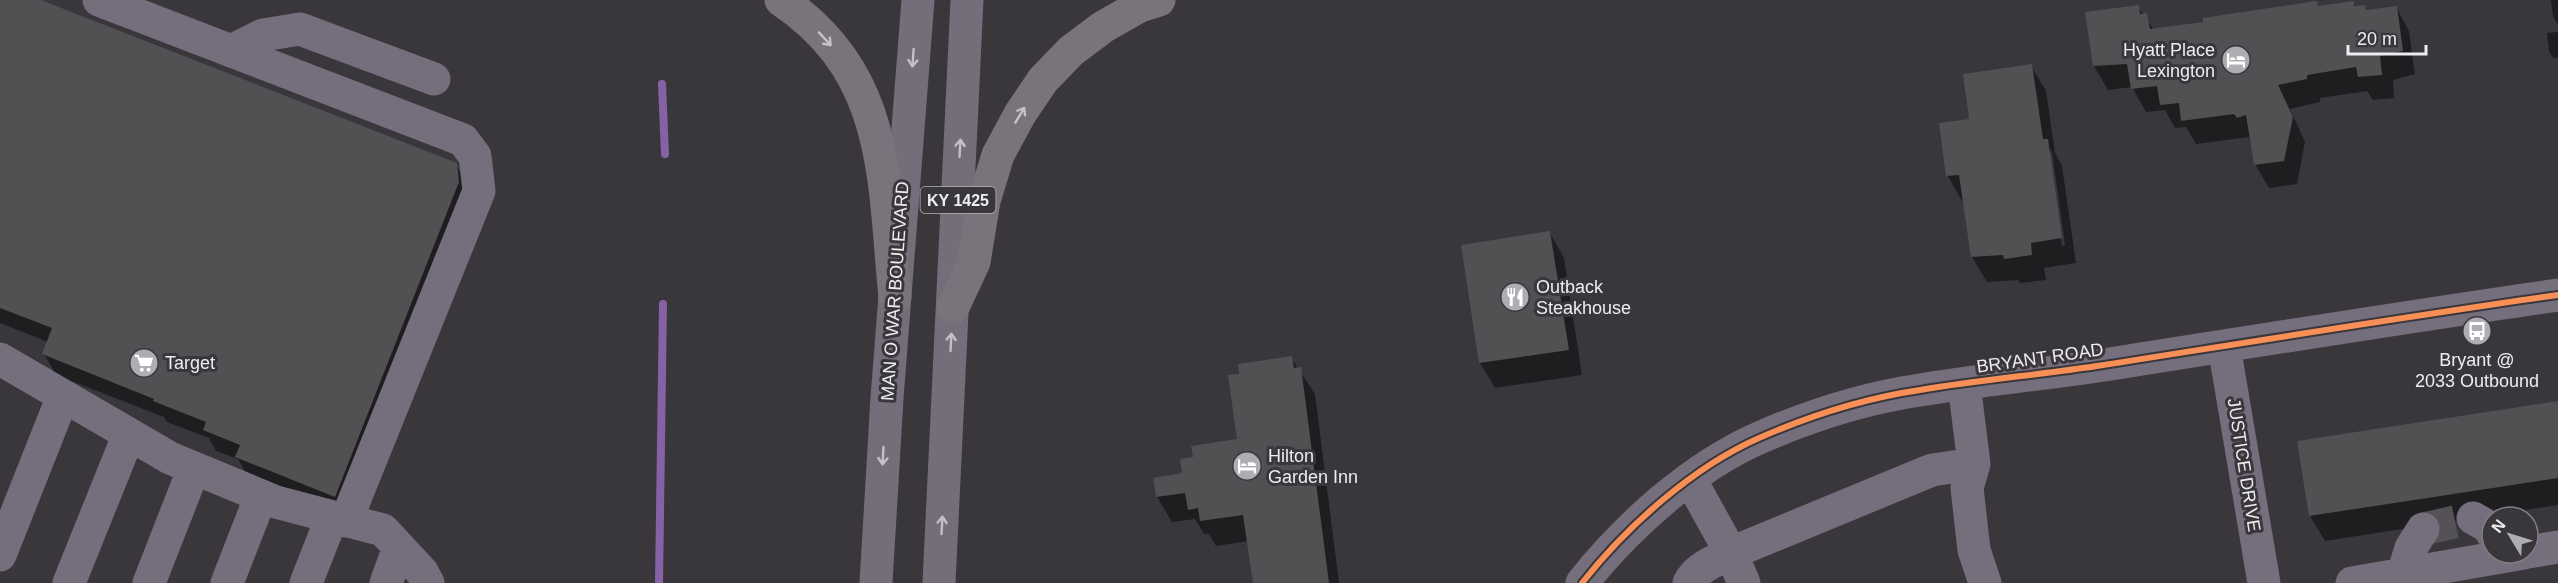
<svg xmlns="http://www.w3.org/2000/svg" width="2558" height="583" font-family="Helvetica,sans-serif">
<style>
.shadow{fill:#0007;fill-rule:evenodd}
.lines{fill:none;stroke-linecap:round;stroke-linejoin:round}
.stream{stroke:#8661a5;stroke-width:8}
.building{fill:#515053}
.minor-tunnel{stroke:#545256;stroke-width:33;stroke-dasharray:33 16;stroke-linecap:butt}
.minor{stroke:#756e7c;stroke-width:33}
.major{stroke:#746e7b;stroke-width:33}
.highway{stroke:#79737c;stroke-width:33}
.cycleway-casing{stroke:#39363c;stroke-width:10}
.cycleway{stroke:#f78f57;stroke-width:6}
.oneway{stroke:#c5c2c7}
.oneway2{stroke:#c3c0c7}
.labels{text-anchor:middle;stroke-width:6;stroke-linejoin:round;paint-order:stroke}
.shield{fill:#39363c;stroke:#b8b5ba;stroke-width:1.5}
.shield-label{font-size:16px;font-weight:bold;fill:#eeecf0}
.poi-label{font-size:18px;fill:#eeecf0;stroke:#39363c;text-anchor:start}
.street-label{font-size:18px;fill:#eeecf0;stroke:#39363c}
</style>
<rect width="100%" height="100%" fill="#39373b"/>
<!-- shadow -->
<path class="shadow" d="M 0,0 L 36,0 L 456,165 L 468,185 L 347,517 L 249,478 L 238,459 L 216,451 L 209,438 L 167,422 L 164,417 L 56,375 L 44,354 L 48,342 L 0,323 Z
M 2551,0 L 2558,0 L 2558,25 L 2553,16 Z
M 2317,3 L 2319,7 L 2353,3 L 2356,7 L 2364,6 L 2367,11 L 2396,7 L 2409,31 L 2415,74 L 2393,80 L 2394,98 L 2373,100 L 2367,91 L 2320,98 L 2320,102 L 2290,109 L 2305,142 L 2297,184 L 2269,188 L 2255,164 L 2249,137 L 2196,144 L 2186,127 L 2175,128 L 2165,110 L 2146,112 L 2132,87 L 2108,90 L 2094,66 L 2087,13 L 2138,7 L 2154,30 Z
M 2558,32 L 2558,58 L 2553,58 L 2549,51 L 2547,33 Z
M 2031,66 L 2046,91 L 2055,153 L 2062,166 L 2076,263 L 2044,268 L 2046,280 L 2020,283 L 2018,280 L 1987,282 L 1972,257 L 1964,201 L 1962,201 L 1948,176 L 1941,124 L 1971,120 ZM 2048,148 L 2052,152 L 2065,245 L 2062,246 Z
M 1550,233 L 1564,258 L 1582,375 L 1495,388 L 1480,363 L 1463,246 Z
M 1291,358 L 1315,394 L 1339,583 L 1255,583 L 1249,541 L 1216,546 L 1209,534 L 1204,534 L 1195,519 L 1172,522 L 1157,497 L 1155,479 L 1184,475 L 1195,458 L 1239,440 L 1241,375 Z
M 2558,402 L 2558,505 L 2325,541 L 2310,516 Z"/>
<g class="lines">
<!-- stream -->
<path class="stream" d="M 662,84 L 665,154
M 659,583 L 663,304"/>
</g>
<!-- building -->
<path class="building" d="M 0,0 L 41,0 L 457,163 L 459,182 L 335,497 L 235,457 L 240,445 L 203,430 L 206,422 L 153,401 L 154,399 L 42,354 L 52,328 L 0,308 Z
M 2317,1 L 2318,6 L 2354,1 L 2354,6 L 2365,5 L 2366,10 L 2397,6 L 2403,51 L 2380,56 L 2382,75 L 2358,77 L 2356,67 L 2307,75 L 2307,79 L 2278,85 L 2293,117 L 2284,161 L 2254,165 L 2246,115 L 2237,118 L 2234,114 L 2181,121 L 2179,103 L 2160,105 L 2157,86 L 2131,89 L 2127,64 L 2093,66 L 2085,12 L 2139,5 L 2140,14 L 2147,13 L 2150,29 L 2203,22 L 2203,18 Z
M 2032,64 L 2043,139 L 2048,139 L 2062,238 L 2031,243 L 2032,255 L 2004,259 L 2003,255 L 1971,257 L 1959,175 L 1946,176 L 1939,123 L 1969,119 L 1963,74 Z
M 1550,231 L 1569,350 L 1479,363 L 1461,245 Z
M 1292,356 L 1294,368 L 1301,367 L 1329,583 L 1253,583 L 1243,515 L 1200,521 L 1198,508 L 1188,510 L 1185,493 L 1156,497 L 1153,478 L 1182,473 L 1180,459 L 1193,457 L 1191,446 L 1237,439 L 1228,375 L 1239,374 L 1238,364 Z
M 2558,401 L 2558,478 L 2309,516 L 2297,441 Z"/>
<g class="lines">
<!-- minor-tunnel -->
<path class="minor-tunnel" d="M 2423,529 L 2473,518"/>
<!-- minor -->
<path class="minor" d="M 99,0 L 463,140 L 475,156 L 479,191 L 346,521
M 231,51 L 263,35 L 300,29 L 434,79
M 2224,346 L 2264,583
M 0,359 L 170,458 L 276,502 L 383,530 L 422,572 L 428,583
M 1964,384 L 1974,464 L 1967,488 L 1974,550 L 1985,583
M 2473,518 L 2489,527 L 2492,533
M 2528,552 L 2558,547
M 0,555 L 63,396
M 2403,574 L 2411,548 L 2423,529
M 69,583 L 129,434
M 149,583 L 194,468
M 227,583 L 261,496
M 306,583 L 332,517
M 386,583 L 399,547
M 1582,583 C 1627,526 1693,467 1759,438 C 1809,416 1866,398 1920,390 C 1978,380 2038,375 2097,366 C 2250,342 2404,317 2558,295
M 1689,583 C 1696,568 1716,560 1731,553 L 1690,479
M 1744,583 L 1731,553 L 1932,470 L 1974,464
M 2352,583 L 2524,553"/>
<!-- major -->
<path class="major" d="M 876,583 L 887,398 L 918,0
M 939,583 L 967,0"/>
<!-- highway -->
<path class="highway" d="M 781,0 C 891,74 883,180 895,297
M 953,307 L 974,262 L 984,201 L 998,155 L 1020,114 L 1043,80 L 1071,51 L 1103,27 L 1140,6 L 1159,0"/>
<!-- cycleway casing -->
<g class="cycleway-casing">
<path id="cycleway" d="M 1582,583 C 1627,526 1693,467 1759,438 C 1809,416 1866,398 1920,390 C 1978,380 2038,375 2097,366 C 2250,342 2404,317 2558,295"/>
</g>
<!-- cycleway -->
<use href="#cycleway" class="cycleway"/>
</g>
<!-- one-way arrows -->
<defs><path id="oneway-shaft" d="M-6 0H5M1.5-3L5.5 0L1.5 3" fill="none" stroke-width="1.6" stroke-linecap="round" stroke-linejoin="round" transform="scale(1.5)"/></defs>
<g class="oneway">
<use href="#oneway-shaft" transform="translate(825 39) rotate(47)"/>
<use href="#oneway-shaft" transform="translate(1020 115) rotate(-59)"/>
</g>
<g class="oneway2">
<use href="#oneway-shaft" transform="translate(913 58) rotate(94)"/>
<use href="#oneway-shaft" transform="translate(960 148) rotate(-87)"/>
<use href="#oneway-shaft" transform="translate(951 342) rotate(-87)"/>
<use href="#oneway-shaft" transform="translate(883 456) rotate(93)"/>
<use href="#oneway-shaft" transform="translate(942 525) rotate(-87)"/>
</g>
<!-- icons -->
<defs>
<g id="hotel-disc" transform="scale(1.5)"><circle r="9.5" fill="#afadb1" stroke="#39363c"/><path d="M-6-4.5h1.5V1H6V5H4.5V3h-9V5H-6ZM-4 0a1.8 1.8 0 1 1 3.6 0ZM.5 0V-2.5h3Q6-2.5 6 0Z" fill="#fff"/></g>
<g id="restaurant-disc" transform="scale(1.5)"><circle r="9.5" fill="#afadb1" stroke="#39363c"/><path d="M-5-6h1v4h1v-4h1v4h1v-4h1v5L-1.5 .5V6h-2V.5L-5-1ZM5-6V6H3V1.5H1.5Q1.5-4 5-6Z" fill="#fff"/></g>
<g id="bus-disc" transform="scale(1.5)"><circle r="9.5" fill="#afadb1" stroke="#39363c"/><path d="M-5-6H5V4H4V6H2V4H-2V6H-4V4H-5ZM-3.5-4V0h7V-4ZM-3.5 1.2v1.5H-2V1.2ZM2 1.2v1.5H3.5V1.2Z" fill="#fff"/></g>
<g id="supermarket-disc" transform="scale(1.5)"><circle r="9.5" fill="#afadb1" stroke="#39363c"/><path d="M-6-5.5h2.5l.6 2H6L4.5 2H-2.5L-4.4-4H-6ZM-1.5 3.2a1.3 1.3 0 1 0 .1 0ZM3 3.2a1.3 1.3 0 1 0 .1 0Z" fill="#fff"/></g>
</defs>
<g fill-rule="evenodd">
<use href="#hotel-disc" x="2236" y="60"/>
<use href="#restaurant-disc" x="1515" y="297"/>
<use href="#bus-disc" x="2477" y="331"/>
<use href="#supermarket-disc" x="144" y="363"/>
<use href="#hotel-disc" x="1247" y="466"/>
</g>
<g class="labels">
<!-- shield labels -->
<rect class="shield" x="920.5" y="187" width="75" height="26" rx="4.5"/>
<g class="shield-label">
<text x="958" y="206">KY 1425</text>
</g>
<!-- poi labels -->
<g class="poi-label">
<text x="2215" y="56" text-anchor="end">Hyatt Place<tspan x="2215" dy="21">Lexington</tspan></text>
<text x="1536" y="293">Outback<tspan x="1536" dy="21">Steakhouse</tspan></text>
<text x="2477" y="366" text-anchor="middle">Bryant @<tspan x="2477" dy="21">2033 Outbound</tspan></text>
<text x="165" y="369">Target</text>
<text x="1268" y="462">Hilton<tspan x="1268" dy="21">Garden Inn</tspan></text>
</g>
<!-- street labels -->
<g class="street-label">
<text transform="translate(895 291) rotate(-86)" y="6">MAN O WAR BOULEVARD</text>
<text transform="translate(2040 358) rotate(-8)" y="6">BRYANT ROAD</text>
<text transform="translate(2244 465) rotate(81)" y="6">JUSTICE DRIVE</text>
</g>
</g>
<!-- north arrow -->
<g transform="translate(2510 535) rotate(308)"><circle r="28" fill="#39363c" stroke="#817f84" stroke-width="1.5"/>
<path d="M0-4.5L10 22L0 15L-10 22Z" fill="#afadb1"/>
<text y="-9" font-size="16" font-weight="bold" text-anchor="middle" fill="#eeecf0">N</text>
</g>
<!-- scale -->
<path d="M2348 45v9h78v-9" fill="none" stroke="#eeecf0" stroke-width="3"/>
<text x="2357" y="45" font-size="18" fill="#eeecf0" stroke="#39363c" stroke-width="4.5" paint-order="stroke">20 m</text>
</svg>
